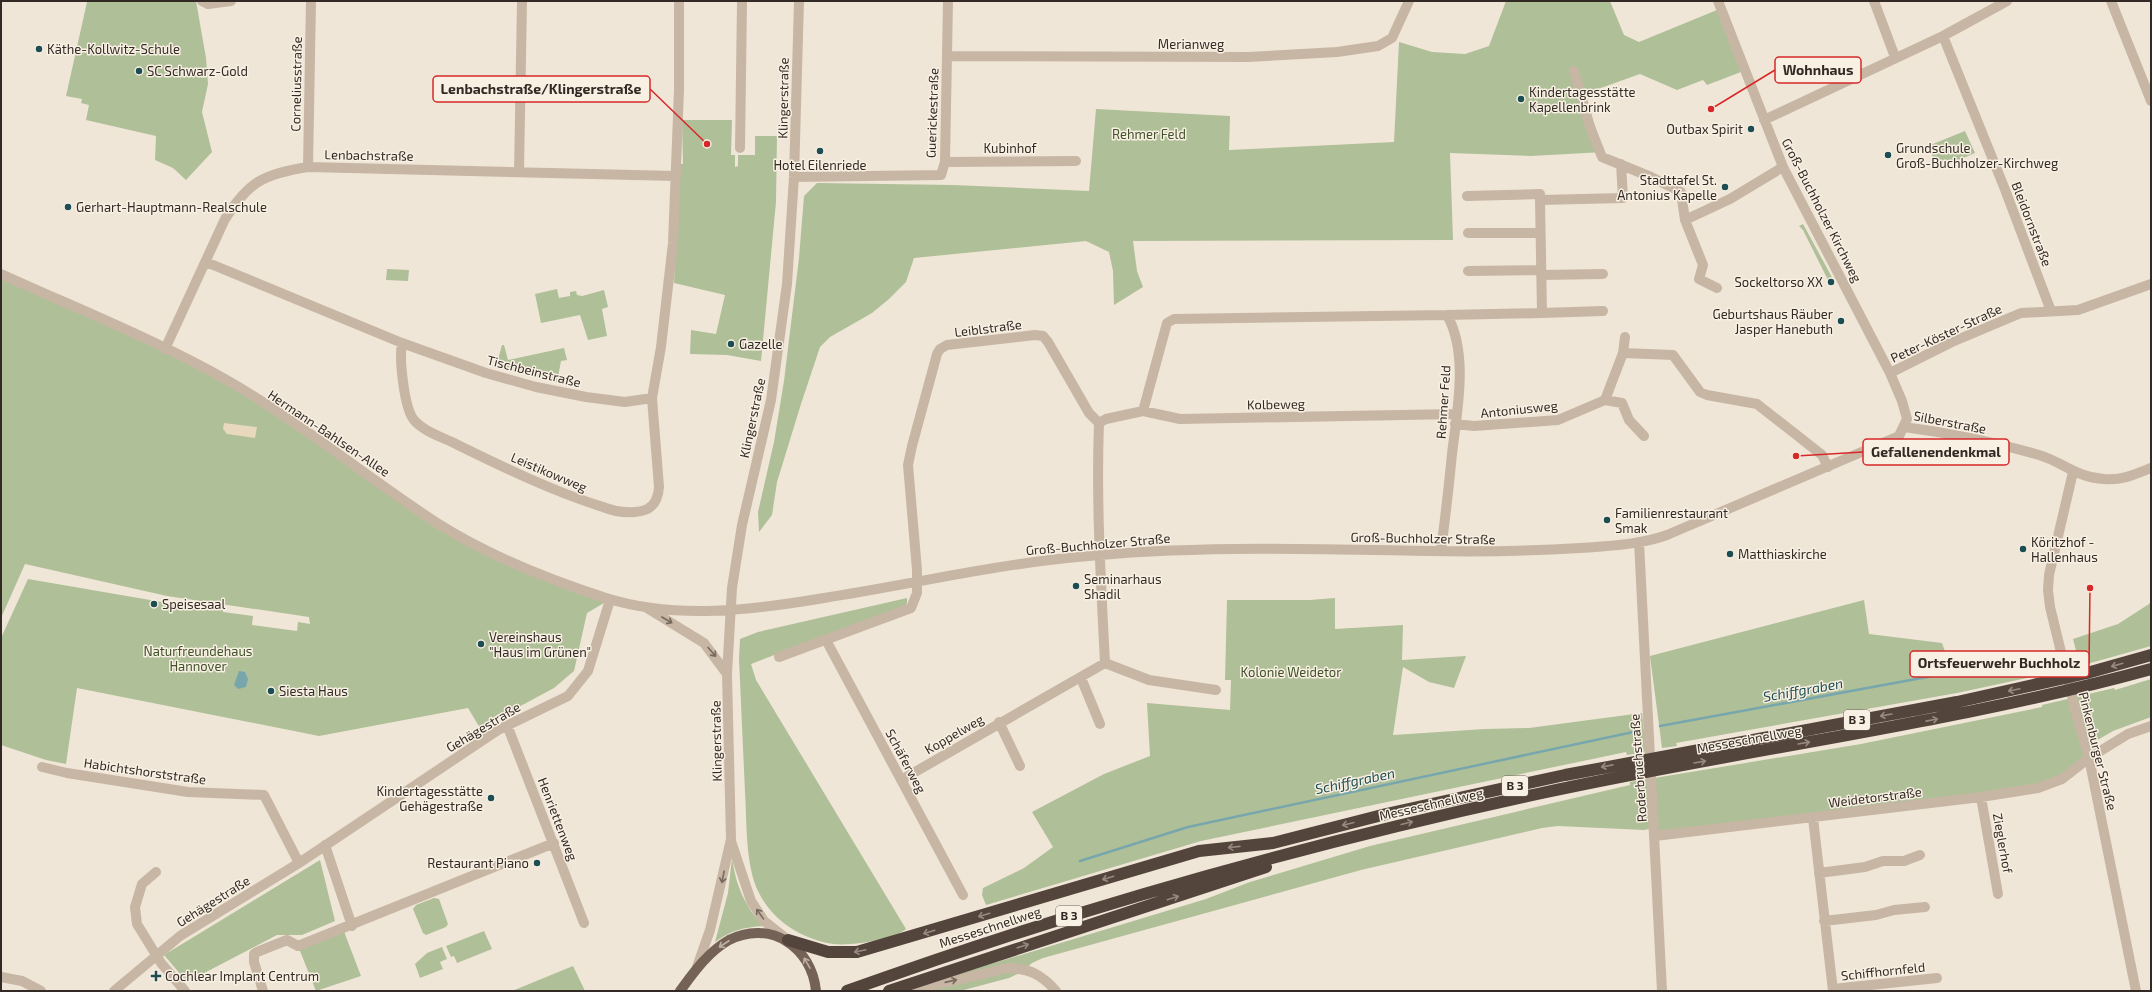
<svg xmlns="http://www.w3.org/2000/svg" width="2152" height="992" font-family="'Exo 2',sans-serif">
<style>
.green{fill:#afbf98}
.plaza{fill:#e8d8be}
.water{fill:#77a7ad}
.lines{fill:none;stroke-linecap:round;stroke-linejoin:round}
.stream{stroke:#77a7ad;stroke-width:2.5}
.minor{stroke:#c8b6a4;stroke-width:10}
.major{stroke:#756256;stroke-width:10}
.highway{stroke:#54453c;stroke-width:12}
.oneway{stroke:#76695e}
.oneway2{stroke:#96897f}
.oneway3{stroke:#bdb0a4}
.poi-dot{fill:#1c4d53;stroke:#f8f0e3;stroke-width:1.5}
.labels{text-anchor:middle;stroke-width:3;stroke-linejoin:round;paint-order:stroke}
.shield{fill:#f8f0e3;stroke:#6e655e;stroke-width:1}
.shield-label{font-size:12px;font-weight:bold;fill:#332a25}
.street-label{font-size:13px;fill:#332a25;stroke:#f8f0e3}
.poi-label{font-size:13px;fill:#332a25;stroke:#f8f0e3;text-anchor:start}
.park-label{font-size:13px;fill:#40512a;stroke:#f8f0e3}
.water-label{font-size:14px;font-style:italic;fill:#1c4d53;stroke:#f8f0e3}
.leader{fill:none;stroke:#d62828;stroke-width:1.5}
.callout-dot{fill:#d62828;stroke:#f8f0e3;stroke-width:1.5}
.callout{fill:#f8f0e3;stroke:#d62828;stroke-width:1.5}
.callout-label{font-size:14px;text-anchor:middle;font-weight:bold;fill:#332a25}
</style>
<rect width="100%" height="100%" fill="#f0e6d7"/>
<!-- green -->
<path class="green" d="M 85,1 L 196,1 L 206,58 L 208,84 L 202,112 L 212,152 L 186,180 L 173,168 L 155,160 L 156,136 L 86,120 L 89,105 L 81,103 L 82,99 L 66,96 L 87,2 Z
M 1506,1 L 1610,1 L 1624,35 L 1639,42 L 1717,10 L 1741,72 L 1707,85 L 1703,80 L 1677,90 L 1640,74 L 1584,94 L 1604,152 L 1531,156 L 1450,153 L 1453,240 L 1133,241 L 1137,271 L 1143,287 L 1114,305 L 1113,271 L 1109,252 L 1086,241 L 914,258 L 906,282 L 889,299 L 872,313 L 830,337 L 820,347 L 801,404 L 777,482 L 772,515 L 759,532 L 758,512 L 774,442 L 784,381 L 799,258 L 804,196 L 817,183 L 953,185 L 1089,191 L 1096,109 L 1230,116 L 1229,150 L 1394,142 L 1399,42 L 1432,52 L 1465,54 L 1489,46 Z
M 682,120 L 732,120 L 731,155 L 735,155 L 735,167 L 738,166 L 738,155 L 755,155 L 755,136 L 777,136 L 776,202 L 761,361 L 727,355 L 690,354 L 691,330 L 716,334 L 725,295 L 674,283 L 680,164 L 683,164 Z
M 1965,131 L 1975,153 L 1938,169 L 1928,146 Z
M 1803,224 L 1834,281 L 1829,282 L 1803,230 L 1799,226 Z
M 387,269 L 409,270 L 408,281 L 386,280 Z
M 1,274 L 232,383 L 484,550 L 609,600 L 587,613 L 574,671 L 554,688 L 480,728 L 468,708 L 319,736 L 77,688 L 66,764 L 46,760 L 1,745 L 1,638 L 28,579 L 185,606 L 186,604 L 223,609 L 223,612 L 253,616 L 252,625 L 297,631 L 298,622 L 310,624 L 309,617 L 167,596 L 25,564 L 1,618 Z
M 557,289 L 559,298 L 570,296 L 570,292 L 576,291 L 577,295 L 582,296 L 604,290 L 608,307 L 602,309 L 607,336 L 588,340 L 580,315 L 541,323 L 535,294 Z
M 502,345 L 504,345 L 508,360 L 564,348 L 567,360 L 561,361 L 557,382 L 496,367 Z
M 907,598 L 907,603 L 903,609 L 829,634 L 751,664 L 756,680 L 906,929 C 892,940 852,946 834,944 C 803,940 773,921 759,893 C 745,866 747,822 745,792 C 743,748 741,703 739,659 L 740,639 L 758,632 Z
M 1335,598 L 1335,629 L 1403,625 L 1402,660 L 1466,656 L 1454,688 L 1429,682 L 1403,667 L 1393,735 L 1485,729 L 1529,728 L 1642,713 L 1646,752 L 1627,755 L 1626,752 L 1201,841 L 986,905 L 982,895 L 983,888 L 1024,868 L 1053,847 L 1032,812 L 1104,774 L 1150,756 L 1147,703 L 1230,710 L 1231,680 L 1225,680 L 1227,600 L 1310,600 Z
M 1864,600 L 1869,634 L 1942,643 L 1954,677 L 2048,656 L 2051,673 L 1957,693 L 1676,743 L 1677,746 L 1662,748 L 1650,656 Z
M 2151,601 L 2151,646 L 2080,666 L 2073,639 L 2118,624 L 2149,604 Z
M 2151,679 L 2151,717 L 2113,731 L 2094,742 L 2090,741 L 2086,734 L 2076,697 L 2114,688 L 2115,690 Z
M 2072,698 L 2089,758 L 2038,788 L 1655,836 L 1655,828 L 1644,830 L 1558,826 L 1542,828 L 1361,870 L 1043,958 L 1032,963 L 1022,972 L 1009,978 L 960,991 L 912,991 L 958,974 L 1206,899 L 1250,882 L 1370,846 L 1630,785 L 1630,782 L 1861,744 L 2042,707 L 2042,705 Z
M 732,858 C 736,886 745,906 763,926 C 744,927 730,931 715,942 L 728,893 Z
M 320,860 L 335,921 L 302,935 L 277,935 L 187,982 L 164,955 Z
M 434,898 L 439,899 L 448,924 L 446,927 L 426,935 L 423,933 L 413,909 L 416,905 Z
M 343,929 L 361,976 L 316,991 L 298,946 Z
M 484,931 L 492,949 L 457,963 L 454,956 L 451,957 L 446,946 Z
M 442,947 L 447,959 L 440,962 L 443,969 L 420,978 L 415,964 L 427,953 Z
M 573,966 L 585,991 L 512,991 Z"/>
<!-- plaza -->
<path class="plaza" d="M 224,423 L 257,427 L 255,438 L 227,434 L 223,429 Z"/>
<!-- water -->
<path class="water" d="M 239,671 L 245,672 L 248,679 L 246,687 L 238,689 L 234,685 Z"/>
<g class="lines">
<!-- stream -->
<path class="stream" d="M 1660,726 L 1949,673
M 1080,861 L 1188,827 L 1638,731"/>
<!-- minor -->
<path class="minor" d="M 202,1 L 208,4 L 231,1
M 1874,1 L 1895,57
M 2111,1 L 2151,101
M 1943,36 L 2004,187 L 2051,311
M 947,56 L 1248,57 L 1337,52 L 1378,46 L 1392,38 L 1409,1
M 1574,71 L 1590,127 L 1602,157 L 1651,177 L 1681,192 L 1685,220 L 1703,265 L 1699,279 L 1717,288
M 1764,120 L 1943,36 L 2007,1
M 740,148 L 742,1
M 945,162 L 1076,161
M 308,167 L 311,1
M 519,172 L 522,1
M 794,177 L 941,175 L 945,162 L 948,1
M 1467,196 L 1540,194 L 1540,200
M 1685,220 L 1730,199 L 1783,167
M 1468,233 L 1540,233
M 206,262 L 402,343 L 486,373 L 536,387 L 586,397 L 625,402 L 652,398
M 1468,271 L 1541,270
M 1,274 C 78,309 159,341 232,383 C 304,425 368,478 437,523 C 489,556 547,579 606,598 C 676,620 753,610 824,598 C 908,585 992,565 1077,557 C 1194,545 1312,549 1430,551 C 1480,552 1530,551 1580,548 C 1609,546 1639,545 1667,535 L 1899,436 L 1907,419 L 1902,401 L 1890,373 L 1783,167 L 1718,1
M 1541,275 L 1603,274
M 1542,313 L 1603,311
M 1447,315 L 1542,313 L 1540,200 L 1623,198 L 1621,164
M 402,343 C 399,358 404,408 414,420 C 423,431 442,437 456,444 C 503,467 552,491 603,507 C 613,511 624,513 635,512 C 651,511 658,502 659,487 L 652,398 L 661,347 L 673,243 L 679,90 L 679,1
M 165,349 L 225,219 C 249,181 264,174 308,167 L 676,176
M 1623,353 L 1673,355 L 1700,392 L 1707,395 L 1757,404 L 1822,455 L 1828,467
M 1890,373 L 1952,342 L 2021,313 L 2078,310 L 2151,284
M 1605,400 L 1622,403 L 1629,420 L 1644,436
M 1143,411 L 1167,323 L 1174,319 L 1447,315 C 1469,354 1457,411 1452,454 C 1449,486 1445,519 1441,551
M 1099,423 L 1106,419 L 1143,411 L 1180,419 L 1457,414
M 1455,424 L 1474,426 L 1558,420 L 1605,400 L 1623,353 L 1625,337
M 1904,427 C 1949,433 1995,442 2039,455 C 2063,462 2075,477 2104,479 C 2121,481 2136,474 2151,468
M 2073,472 L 2049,575 L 2048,590 L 2050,607 L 2062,656 L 2080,728 L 2089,758 L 2136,991
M 1639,542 L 1662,991
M 647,608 L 704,643 L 727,674
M 826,640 L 963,895
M 779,657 L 911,608 L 917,593 L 917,570 L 908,465 L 912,446 L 937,354 L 940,349 L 947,345 L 1035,335 L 1043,336 L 1048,342 L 1089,413 L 1099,423 C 1096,503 1101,583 1105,663 L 901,780
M 1105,663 L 1149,680 L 1216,690
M 1081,678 L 1100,724
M 999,722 L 1020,766
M 507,725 L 584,923
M 42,767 L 67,773 L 188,792 L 264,795 L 299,863
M 1981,797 L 1998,894
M 1813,818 L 1833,991
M 1655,836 L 1981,797 L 2038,788 L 2062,779 L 2089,758 L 2128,734 L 2151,726
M 731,841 L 751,901 L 764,921 L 788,940
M 325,845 L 352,926
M 156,872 L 142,884 L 135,907 L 137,924 L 161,963 L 185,991
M 1819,873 L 1865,867 L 1883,861 L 1904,861 L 1920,855
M 1824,921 L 1876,915 L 1894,910 L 1925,907
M 697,967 L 710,930 L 731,839 L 727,674 L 732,588 L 742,525 L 771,400 L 787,284 L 794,177 L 799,1
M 1,977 L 22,981 L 41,991
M 908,987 L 931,986 L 1008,968 C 1029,968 1042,975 1056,991
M 1833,989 L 1937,978
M 114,991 L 180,936 L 299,863 L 498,730 L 568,696 L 588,671 L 610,600
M 263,991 L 254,962 L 254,954 L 257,952 L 287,940 L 298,946 L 554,843"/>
<!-- major -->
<path class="major" d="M 680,991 C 694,972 708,952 729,940 C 770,919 812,947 816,991"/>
<!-- highway -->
<path class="highway" d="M 788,940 L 828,952 L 857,952 L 1199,851 L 1273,843 L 1386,814 L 1565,775 L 1957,702 L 2087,673 L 2151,655
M 847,991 C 1074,909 1306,844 1542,793 C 1744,749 1951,724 2151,669
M 889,991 L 1266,867"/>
</g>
<!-- one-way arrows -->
<defs><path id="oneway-shaft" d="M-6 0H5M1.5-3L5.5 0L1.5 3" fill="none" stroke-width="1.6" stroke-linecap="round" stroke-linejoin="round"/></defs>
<g class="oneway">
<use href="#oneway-shaft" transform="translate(667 620) rotate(30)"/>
<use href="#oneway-shaft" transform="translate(712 652) rotate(49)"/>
<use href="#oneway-shaft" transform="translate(723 877) rotate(101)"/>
<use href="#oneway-shaft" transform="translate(760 914) rotate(-125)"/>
<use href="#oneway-shaft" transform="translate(951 981) rotate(-13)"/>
</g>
<g class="oneway2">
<use href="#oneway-shaft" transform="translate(2117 665) rotate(164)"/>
<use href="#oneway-shaft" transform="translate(2014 690) rotate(168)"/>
<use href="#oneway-shaft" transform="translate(1886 715) rotate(170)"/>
<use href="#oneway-shaft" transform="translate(1932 720) rotate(-11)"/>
<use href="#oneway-shaft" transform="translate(1804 743) rotate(-10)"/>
<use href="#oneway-shaft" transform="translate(1700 762) rotate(-10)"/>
<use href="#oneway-shaft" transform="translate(1607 766) rotate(169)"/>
<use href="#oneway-shaft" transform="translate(1407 823) rotate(-14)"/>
<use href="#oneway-shaft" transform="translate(1348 824) rotate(166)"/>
<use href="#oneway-shaft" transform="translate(1234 847) rotate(174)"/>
<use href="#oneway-shaft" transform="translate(1108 878) rotate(163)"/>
<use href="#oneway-shaft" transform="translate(1173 898) rotate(-18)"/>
<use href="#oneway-shaft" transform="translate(984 915) rotate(163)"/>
<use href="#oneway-shaft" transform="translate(929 932) rotate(163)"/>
<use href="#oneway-shaft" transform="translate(1023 946) rotate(-18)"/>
<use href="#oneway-shaft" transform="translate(860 951) rotate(168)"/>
</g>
<g class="oneway3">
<use href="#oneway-shaft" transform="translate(724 944) rotate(147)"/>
<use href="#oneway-shaft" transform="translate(807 963) rotate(-120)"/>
</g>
<!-- markers -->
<g class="poi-dot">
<circle cx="39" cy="49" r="4"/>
<circle cx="139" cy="71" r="4"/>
<circle cx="1521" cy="99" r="4"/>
<circle cx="1751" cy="129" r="4"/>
<circle cx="820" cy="151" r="4"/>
<circle cx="1888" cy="155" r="4"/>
<circle cx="1725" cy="187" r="4"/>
<circle cx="68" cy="207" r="4"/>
<circle cx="1831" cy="282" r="4"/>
<circle cx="1841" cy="321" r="4"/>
<circle cx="731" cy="344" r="4"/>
<circle cx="1607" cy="520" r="4"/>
<circle cx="2023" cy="549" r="4"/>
<circle cx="1730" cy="554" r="4"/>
<circle cx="1076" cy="586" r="4"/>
<circle cx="154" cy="604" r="4"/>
<circle cx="481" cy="644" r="4"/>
<circle cx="271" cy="691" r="4"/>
<circle cx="491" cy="798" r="4"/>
<circle cx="537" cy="863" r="4"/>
<path d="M154 970h4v4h4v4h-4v4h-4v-4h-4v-4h4z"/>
</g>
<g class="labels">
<!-- shield labels -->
<g class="shield">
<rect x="1844" y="710" width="26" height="20" rx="3"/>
<rect x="1502" y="776" width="26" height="20" rx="3"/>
<rect x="1056" y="906" width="26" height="20" rx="3"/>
</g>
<g class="shield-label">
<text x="1857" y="724">B 3</text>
<text x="1515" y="790">B 3</text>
<text x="1069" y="920">B 3</text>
</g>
<!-- street labels -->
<g class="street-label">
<text x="1191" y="49">Merianweg</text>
<text transform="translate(296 84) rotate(-89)" y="5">Corneliusstraße</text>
<text transform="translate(783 98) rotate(-89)" y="5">Klingerstraße</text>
<text transform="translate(932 113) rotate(-88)" y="5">Guerickestraße</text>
<text x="1010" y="153">Kubinhof</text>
<text transform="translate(369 155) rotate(1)" y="5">Lenbachstraße</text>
<text transform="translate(1822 210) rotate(63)" y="5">Groß-Buchholzer Kirchweg</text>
<text transform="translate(2032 224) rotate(69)" y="5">Bleidornstraße</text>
<text transform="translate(988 328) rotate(-7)" y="5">Leiblstraße</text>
<text transform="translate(1946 333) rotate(-25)" y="5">Peter-Köster-Straße</text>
<text transform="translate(534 371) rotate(14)" y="5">Tischbeinstraße</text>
<text transform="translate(1443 402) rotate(-86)" y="5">Rehmer Feld</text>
<text transform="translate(1276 404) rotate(-1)" y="5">Kolbeweg</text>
<text transform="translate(1519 409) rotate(-6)" y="5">Antoniusweg</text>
<text transform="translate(752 418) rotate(-78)" y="5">Klingerstraße</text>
<text transform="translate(1950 422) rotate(11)" y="5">Silberstraße</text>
<text transform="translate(329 433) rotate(34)" y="5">Hermann-Bahlsen-Allee</text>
<text transform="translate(549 472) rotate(23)" y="5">Leistikowweg</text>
<text transform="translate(1423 538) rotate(1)" y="5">Groß-Buchholzer Straße</text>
<text transform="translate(1098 544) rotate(-5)" y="5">Groß-Buchholzer Straße</text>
<text transform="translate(483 727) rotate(-31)" y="5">Gehägestraße</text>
<text transform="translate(954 734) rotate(-30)" y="5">Koppelweg</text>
<text transform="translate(1749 739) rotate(-10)" y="5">Messeschnellweg</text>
<text transform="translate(716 741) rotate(-91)" y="5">Klingerstraße</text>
<text transform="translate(2098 751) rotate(76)" y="5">Pinkenburger Straße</text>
<text transform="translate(906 761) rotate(62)" y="5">Schäferweg</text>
<text transform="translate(1638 768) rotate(-94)" y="5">Roderbruchstraße</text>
<text transform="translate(145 771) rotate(8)" y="5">Habichtshorststraße</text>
<text transform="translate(1875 797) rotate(-7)" y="5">Weidetorstraße</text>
<text transform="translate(1431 804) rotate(-13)" y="5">Messeschnellweg</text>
<text transform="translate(558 819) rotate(69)" y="5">Henriettenweg</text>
<text transform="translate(2003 843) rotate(80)" y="5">Zieglerhof</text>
<text transform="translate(213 901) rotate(-32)" y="5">Gehägestraße</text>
<text transform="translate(990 927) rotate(-18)" y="5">Messeschnellweg</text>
<text transform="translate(1883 971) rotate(-6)" y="5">Schiffhornfeld</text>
</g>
<!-- poi labels -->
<g class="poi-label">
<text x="47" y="54">Käthe-Kollwitz-Schule</text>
<text x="147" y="76">SC Schwarz-Gold</text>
<text x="1529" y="97">Kindertagesstätte<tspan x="1529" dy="15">Kapellenbrink</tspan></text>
<text x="1743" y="134" text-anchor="end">Outbax Spirit</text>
<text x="1896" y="153">Grundschule<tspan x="1896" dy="15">Groß-Buchholzer-Kirchweg</tspan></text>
<text x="820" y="170" text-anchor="middle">Hotel Eilenriede</text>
<text x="1717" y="185" text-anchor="end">Stadttafel St.<tspan x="1717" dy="15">Antonius Kapelle</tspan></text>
<text x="76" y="212">Gerhart-Hauptmann-Realschule</text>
<text x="1823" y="287" text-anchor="end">Sockeltorso XX</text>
<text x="1833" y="319" text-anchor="end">Geburtshaus Räuber<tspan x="1833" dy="15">Jasper Hanebuth</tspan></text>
<text x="739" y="349">Gazelle</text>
<text x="1615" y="518">Familienrestaurant<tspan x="1615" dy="15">Smak</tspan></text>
<text x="2031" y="547">Köritzhof -<tspan x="2031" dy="15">Hallenhaus</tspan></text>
<text x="1738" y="559">Matthiaskirche</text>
<text x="1084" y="584">Seminarhaus<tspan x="1084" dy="15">Shadil</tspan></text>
<text x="162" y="609">Speisesaal</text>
<text x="489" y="642">Vereinshaus<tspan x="489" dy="15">"Haus im Grünen"</tspan></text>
<text x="279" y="696">Siesta Haus</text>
<text x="483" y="796" text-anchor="end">Kindertagesstätte<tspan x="483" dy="15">Gehägestraße</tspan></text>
<text x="529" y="868" text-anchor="end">Restaurant Piano</text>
<text x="165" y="981">Cochlear Implant Centrum</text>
</g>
<!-- park labels -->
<g class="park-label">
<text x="1149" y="139">Rehmer Feld</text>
<text x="198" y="656">Naturfreundehaus<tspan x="198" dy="15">Hannover</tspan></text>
<text x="1291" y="677">Kolonie Weidetor</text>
</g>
<!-- water labels -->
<g class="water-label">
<text transform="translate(1803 690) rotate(-10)" y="5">Schiffgraben</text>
<text transform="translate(1355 781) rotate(-12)" y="5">Schiffgraben</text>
</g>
</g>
<!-- callouts -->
<path class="leader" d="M1711 109L1775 70M707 144L650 89M1796 456L1863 452M2090 588L2089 664"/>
<g class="callout-dot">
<circle cx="1711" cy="109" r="4"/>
<circle cx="707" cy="144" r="4"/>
<circle cx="1796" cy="456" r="4"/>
<circle cx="2090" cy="588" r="4"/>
</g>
<g class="callout">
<rect x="1775" y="57" width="86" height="26" rx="4"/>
<rect x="433" y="76" width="217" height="26" rx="4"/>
<rect x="1863" y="439" width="146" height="26" rx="4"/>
<rect x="1910" y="651" width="179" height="26" rx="4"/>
</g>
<g class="callout-label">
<text x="1818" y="75">Wohnhaus</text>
<text x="541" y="94">Lenbachstraße/Klingerstraße</text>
<text x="1936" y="457">Gefallenendenkmal</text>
<text x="1999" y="668">Ortsfeuerwehr Buchholz</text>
</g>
<!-- border -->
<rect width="2152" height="992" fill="none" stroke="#332a25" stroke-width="4"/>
</svg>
